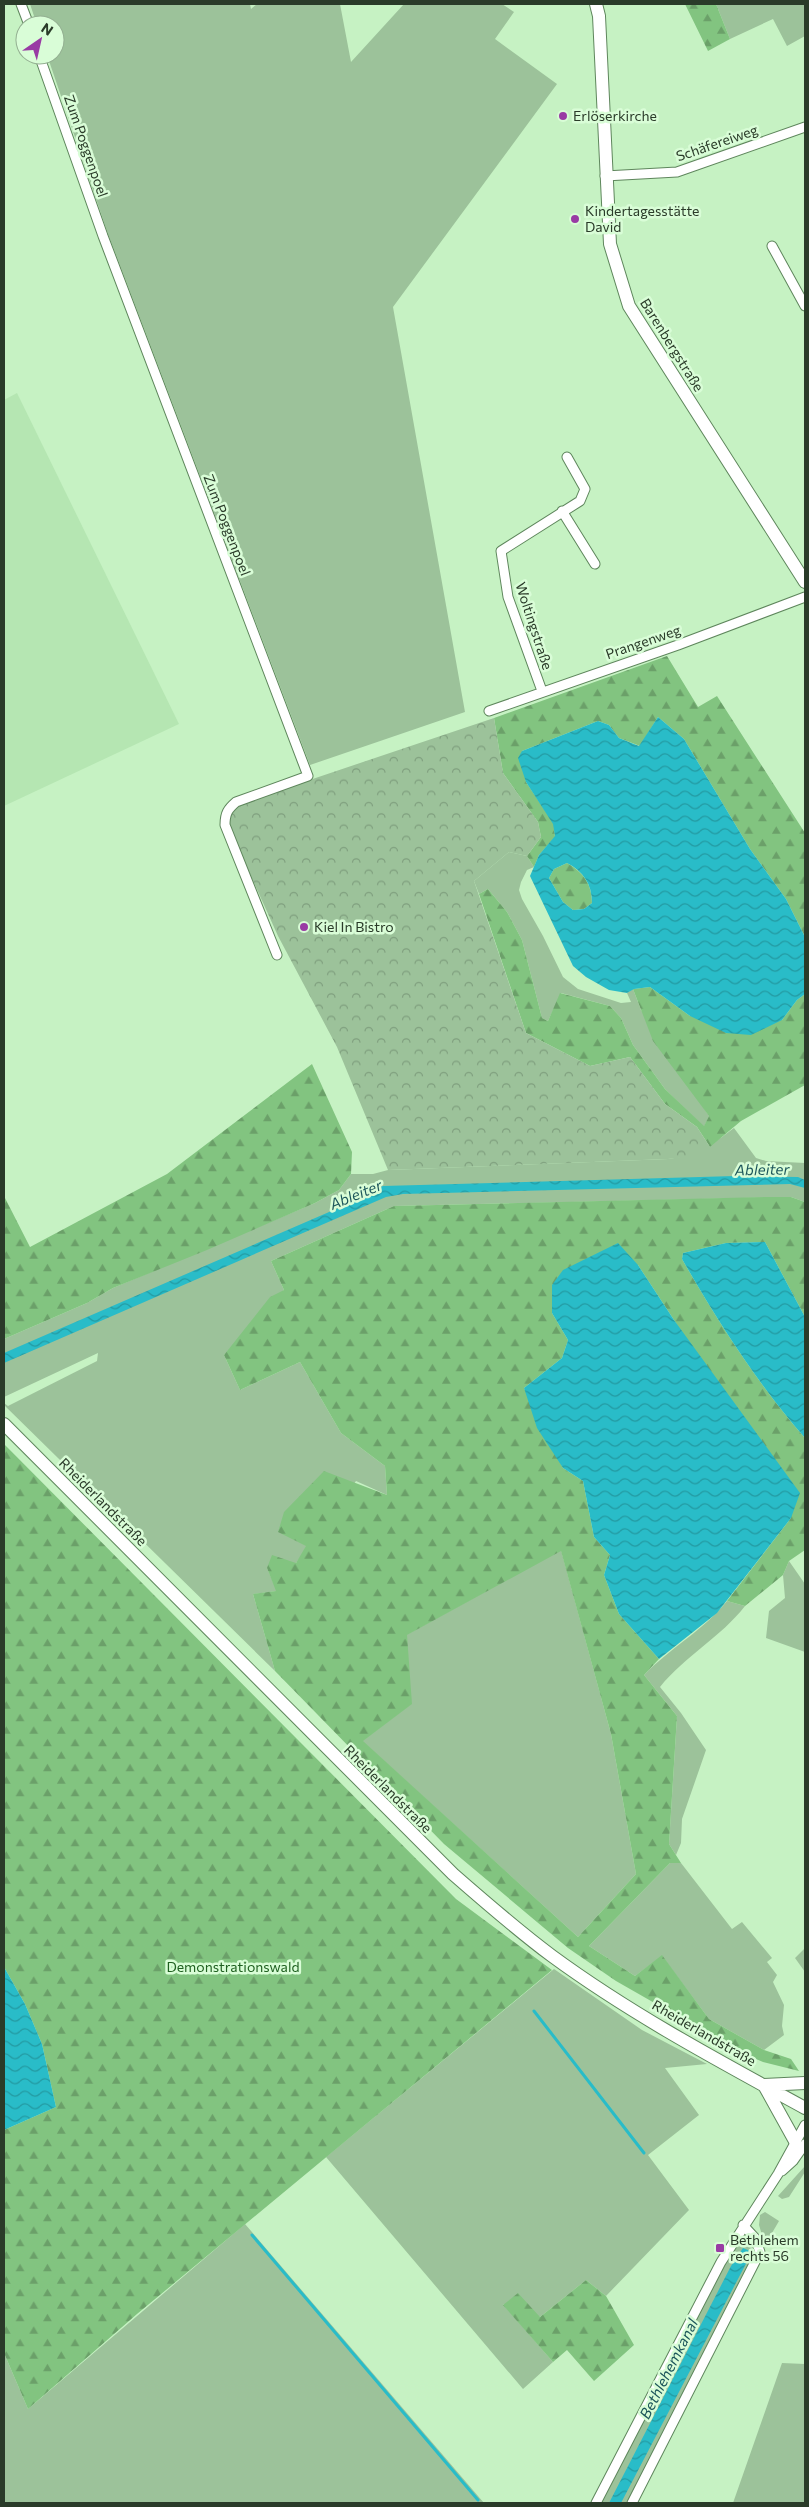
<svg xmlns="http://www.w3.org/2000/svg" width="809" height="2507" font-family="Commissioner,sans-serif">
<style>
.built{fill:#b5e6b2}
.grass{fill:#9cc29a}
.forest{fill:url(#forest-firs);fill-rule:evenodd}
.park{fill:url(#park-crowns)}
.water{fill:url(#water-waves);fill-rule:evenodd}
.lines{fill:none;stroke-linecap:round;stroke-linejoin:round}
.stream{stroke:#29bcc8;stroke-width:3}
.street-casing{stroke:#5e865c;stroke-width:11}
.secondary-casing{stroke:#5e865c;stroke-width:14}
.street{stroke:#fff;stroke-width:9}
.secondary{stroke:#fff;stroke-width:12}
.poi-dot{fill:#993ba4;stroke:#d9fdd7;stroke-width:2}
.labels{text-anchor:middle;stroke-width:5;stroke-linejoin:round;paint-order:stroke}
.poi-label{font-size:14px;fill:#2a3b29;stroke:#d9fdd7;text-anchor:start}
.street-label{font-size:14px;fill:#2a3b29;stroke:#d9fdd7}
.park-label{font-size:14px;fill:#1f6020;stroke:#d9fdd7}
.water-label{font-size:15px;font-style:italic;fill:#1d565b;stroke:#d9fdd7}
</style>
<defs>
<pattern id="forest-firs" width="22" height="20" patternUnits="userSpaceOnUse" patternTransform="scale(1.25)"><rect width="22" height="20" fill="#82c480"/><path d="M5 1l3.5 6h-7zM16 11l3.5 6h-7z" fill="#6ba069"/></pattern>
<pattern id="park-crowns" width="20" height="18" patternUnits="userSpaceOnUse" patternTransform="scale(1.25)"><rect width="20" height="18" fill="#9cc29a"/><path d="M2 6a3 3 0 1 1 6 0M12 15a3 3 0 1 1 6 0" fill="none" stroke="#7f9f7e"/></pattern>
<pattern id="water-waves" width="16" height="10" patternUnits="userSpaceOnUse" patternTransform="scale(1.25)"><rect width="16" height="10" fill="#29bcc8"/><path d="M0 5q4-4 8 0t8 0" fill="none" stroke="#239aa2"/></pattern>
</defs>
<rect width="100%" height="100%" fill="#c6f2c3"/>
<!-- built -->
<path class="built" d="M 17,393 L 179,724 L 4,806 L 4,400 Z"/>
<!-- grass -->
<path class="grass" d="M 30,4 L 250,4 L 251,9 L 257,4 L 340,4 L 351,62 L 404,4 L 502,4 L 514,12 L 495,39 L 557,84 L 393,307 L 465,712 L 310,765 L 107,231 L 47,55 L 55,55 L 55,25 L 37,25 Z
M 716,4 L 805,4 L 805,36 L 787,46 L 773,19 L 730,39 Z
M 509,852 L 527,856 L 534,867 L 527,870 L 521,882 L 519,890 L 522,899 L 543,936 L 563,977 L 578,989 L 621,1003 L 631,1002 L 627,993 L 633,989 L 641,1010 L 709,1116 L 704,1127 L 665,1089 L 633,1045 L 621,1018 L 610,1006 L 561,993 L 548,1021 L 542,1018 L 522,940 L 507,912 L 488,889 L 479,894 L 474,881 Z
M 734,1128 L 756,1158 L 766,1161 L 805,1163 L 805,1202 L 791,1197 L 394,1206 L 271,1261 L 284,1290 L 224,1355 L 240,1390 L 300,1362 L 341,1433 L 385,1466 L 387,1495 L 356,1481 L 296,1563 L 267,1568 L 277,1591 L 253,1594 L 275,1671 L 4,1405 L 4,1403 L 8,1406 L 97,1361 L 98,1353 L 4,1397 L 4,1339 L 87,1303 L 113,1288 L 315,1203 L 339,1190 L 351,1174 L 373,1174 L 388,1170 L 668,1159 C 695,1156 712,1145 734,1128 Z
M 561,1550 L 611,1734 L 636,1874 L 578,1937 L 362,1741 L 411,1704 L 406,1635 Z
M 789,1561 L 805,1584 L 805,1652 L 766,1638 L 769,1611 L 785,1598 L 783,1575 Z
M 727,1601 L 745,1606 C 721,1637 685,1656 660,1687 L 681,1713 L 706,1750 L 682,1819 L 681,1843 L 676,1855 L 669,1844 L 677,1716 L 644,1675 C 670,1648 704,1630 727,1601 Z
M 670,1863 L 681,1863 L 732,1929 L 742,1922 L 772,1958 L 767,1962 L 777,1975 L 773,1982 L 784,2005 L 782,2026 L 784,2035 L 764,2050 L 709,2019 L 662,1956 L 635,1976 L 589,1946 Z
M 805,1948 L 805,1972 L 795,1958 Z
M 554,1969 L 642,2030 L 707,2064 L 665,2068 L 699,2115 L 648,2155 L 689,2210 L 606,2296 L 586,2280 L 540,2317 L 503,2304 L 553,2362 L 523,2389 L 326,2157 Z
M 805,2166 L 805,2172 L 789,2197 L 782,2199 L 778,2196 Z
M 765,2212 L 779,2221 L 765,2245 L 759,2225 L 760,2215 Z
M 245,2224 L 484,2503 L 4,2503 L 4,2353 L 28,2409 Z
M 749,2242 L 755,2247 L 755,2253 L 628,2503 L 601,2503 L 728,2259 L 737,2244 Z
M 782,2363 L 805,2364 L 805,2503 L 733,2503 Z"/>
<!-- forest -->
<path class="forest" d="M 685,4 L 716,4 L 730,39 L 708,51 Z
M 667,656 L 698,707 L 717,696 L 805,833 L 805,937 L 786,899 L 750,849 L 684,739 L 658,717 L 640,746 L 619,738 L 609,725 L 598,721 L 522,751 L 526,782 L 554,824 L 555,837 L 539,855 L 534,867 L 527,856 L 541,837 L 538,822 L 503,773 L 494,718 Z
M 567,863 C 583,872 592,884 592,903 L 584,909 L 573,910 L 563,902 L 549,878 L 554,869 Z
M 488,889 L 507,912 L 522,940 L 542,1018 L 548,1021 L 560,993 L 610,1006 L 621,1018 L 633,1045 L 665,1089 L 704,1126 L 709,1116 L 653,1041 L 633,989 L 650,987 L 690,1016 L 782,1020 L 797,1000 L 805,994 L 805,1085 L 741,1121 L 710,1147 L 697,1127 L 665,1104 L 630,1057 L 590,1066 L 526,1033 L 479,894 Z
M 312,1064 L 352,1152 L 351,1174 L 339,1190 L 315,1203 L 207,1250 L 113,1288 L 87,1303 L 4,1339 L 4,1196 L 30,1247 L 167,1174 Z
M 765,1197 L 791,1197 L 805,1202 L 805,1317 L 765,1242 L 726,1243 L 683,1253 L 682,1259 C 718,1322 757,1383 805,1438 L 805,1550 L 789,1561 L 783,1575 L 745,1606 L 727,1601 L 791,1518 L 674,1320 L 638,1265 L 552,1313 L 568,1340 L 562,1358 L 524,1388 L 563,1468 L 583,1481 L 594,1537 L 610,1555 L 604,1575 L 619,1614 L 659,1659 L 644,1675 L 677,1716 L 669,1844 L 681,1863 L 670,1863 L 589,1946 L 635,1976 L 662,1955 L 709,2019 L 764,2050 L 791,2059 L 799,2071 L 763,2062 L 742,2053 L 616,1981 L 568,1948 L 444,1844 L 275,1671 L 253,1594 L 276,1591 L 267,1568 L 272,1555 L 296,1563 L 306,1546 L 278,1532 L 284,1512 L 324,1471 L 387,1495 L 385,1466 L 341,1433 L 300,1362 L 240,1390 L 224,1355 L 270,1297 L 284,1290 L 271,1261 L 394,1206 ZM 561,1551 L 611,1734 L 636,1874 L 578,1937 L 363,1741 L 412,1704 L 407,1635 Z
M 4,1444 L 456,1899 L 552,1970 L 137,2314 L 28,2409 L 4,2353 L 4,2130 L 56,2107 L 42,2044 L 25,2004 L 4,1967 Z
M 586,2280 L 606,2296 L 634,2345 L 594,2381 L 567,2350 L 553,2362 L 503,2305 L 518,2293 L 540,2317 Z"/>
<!-- park -->
<path class="park" d="M 494,718 L 503,773 L 538,822 L 541,837 L 527,856 L 509,852 L 474,881 L 526,1033 L 590,1066 L 630,1057 L 665,1104 L 697,1127 L 710,1147 L 687,1157 L 668,1159 L 388,1170 L 337,1047 L 278,936 L 227,823 L 228,815 L 238,804 Z"/>
<!-- water -->
<path class="water" d="M 658,717 L 684,739 L 750,849 L 786,899 L 805,937 L 805,994 L 797,1000 L 782,1020 L 751,1035 L 726,1033 L 690,1016 L 650,987 L 634,989 L 627,993 L 609,990 L 586,977 L 573,966 L 530,876 L 539,855 L 555,836 L 553,824 L 526,782 L 518,758 L 522,751 L 598,721 L 609,725 L 619,738 L 639,746 ZM 567,863 C 583,871 592,884 592,903 L 584,909 L 573,910 L 563,902 L 549,878 L 554,869 Z
M 735,1176 L 798,1177 L 805,1180 L 805,1188 L 790,1184 L 403,1194 L 386,1197 L 4,1363 L 4,1353 L 336,1209 L 383,1186 Z
M 765,1242 L 805,1317 L 805,1438 C 757,1383 718,1322 682,1259 L 683,1253 L 726,1243 Z
M 618,1243 L 638,1265 L 674,1320 L 800,1493 L 791,1518 L 717,1613 L 659,1659 L 619,1614 L 604,1575 L 610,1555 L 594,1537 L 583,1481 L 563,1468 L 537,1428 L 524,1388 L 562,1358 L 568,1340 L 552,1313 L 552,1285 L 563,1270 Z
M 4,1967 L 25,2004 L 42,2044 L 56,2107 L 4,2130 Z
M 743,2248 L 750,2251 L 750,2256 L 621,2503 L 609,2503 L 731,2266 Z"/>
<g class="lines">
<!-- stream -->
<path class="stream" d="M 534,2011 L 644,2153
M 252,2235 L 478,2500"/>
<!-- street casing -->
<g class="street-casing">
<path id="street" d="M 21,4 L 29,25
M 39,55 L 103,236 L 308,776 L 236,802 C 228,809 225,813 225,825 L 277,955
M 605,176 L 677,172 L 805,127
M 772,246 L 805,306
M 562,511 L 595,564
M 542,691 L 508,597 L 501,551 L 580,501 L 585,489 L 567,457
M 489,711 L 678,645 L 805,597
M 782,2171 L 793,2161 L 805,2144
M 596,2503 L 721,2262 L 778,2174 L 805,2125
M 632,2503 L 760,2252 L 755,2238 L 743,2225"/>
</g>
<!-- secondary casing -->
<g class="secondary-casing">
<path id="secondary" d="M 596,4 L 599,16 L 610,244 L 629,306 L 805,582
M 4,1424 L 453,1874 C 485,1902 517,1930 552,1956 C 631,2014 719,2061 805,2108
M 764,2085 L 805,2083
M 765,2087 L 795,2141"/>
</g>
<!-- street -->
<use href="#street" class="street"/>
<!-- secondary -->
<use href="#secondary" class="secondary"/>
</g>
<!-- markers -->
<g class="poi-dot">
<circle cx="563" cy="116" r="5"/>
<circle cx="575" cy="219" r="5"/>
<circle cx="304" cy="927" r="5"/>
<rect x="715" y="2243" width="10" height="10" rx="2.5"/>
</g>
<g class="labels">
<!-- poi labels -->
<g class="poi-label">
<text x="573" y="121">Erlöserkirche</text>
<text x="585" y="216">Kindertagesstätte<tspan x="585" dy="16">David</tspan></text>
<text x="314" y="932">Kiel In Bistro</text>
<text x="730" y="2245">Bethlehem<tspan x="730" dy="16">rechts 56</tspan></text>
</g>
<!-- street labels -->
<g class="street-label">
<text transform="translate(717 143) rotate(-19)" y="5">Schäfereiweg</text>
<text transform="translate(86 146) rotate(71)" y="5">Zum Poggenpoel</text>
<text transform="translate(672 345) rotate(58)" y="5">Barenbergstraße</text>
<text transform="translate(227 525) rotate(69)" y="5">Zum Poggenpoel</text>
<text transform="translate(534 626) rotate(72)" y="5">Woltingstraße</text>
<text transform="translate(643 642) rotate(-19)" y="5">Prangenweg</text>
<text transform="translate(103 1502) rotate(45)" y="5">Rheiderlandstraße</text>
<text transform="translate(388 1789) rotate(45)" y="5">Rheiderlandstraße</text>
<text transform="translate(704 2033) rotate(30)" y="5">Rheiderlandstraße</text>
</g>
<!-- park labels -->
<g class="park-label">
<text x="233" y="1972">Demonstrationswald</text>
</g>
<!-- water labels -->
<g class="water-label">
<text transform="translate(762 1170) rotate(-1)" y="5">Ableiter</text>
<text transform="translate(356 1195) rotate(-22)" y="5">Ableiter</text>
<text transform="translate(669 2369) rotate(-63)" y="5">Bethlehemkanal</text>
</g>
</g>
<!-- border -->
<rect width="809" height="2507" fill="none" stroke="#2a3b29" stroke-width="10"/>
<!-- north arrow -->
<g transform="translate(40 40) rotate(34)"><circle r="24" fill="#d9fdd7" stroke="#93af91"/>
<path d="M0-4L9 19L0 12L-9 19Z" fill="#993ba4"/>
<text y="-8" font-size="14" font-weight="bold" text-anchor="middle" fill="#2a3b29">N</text>
</g>
</svg>
